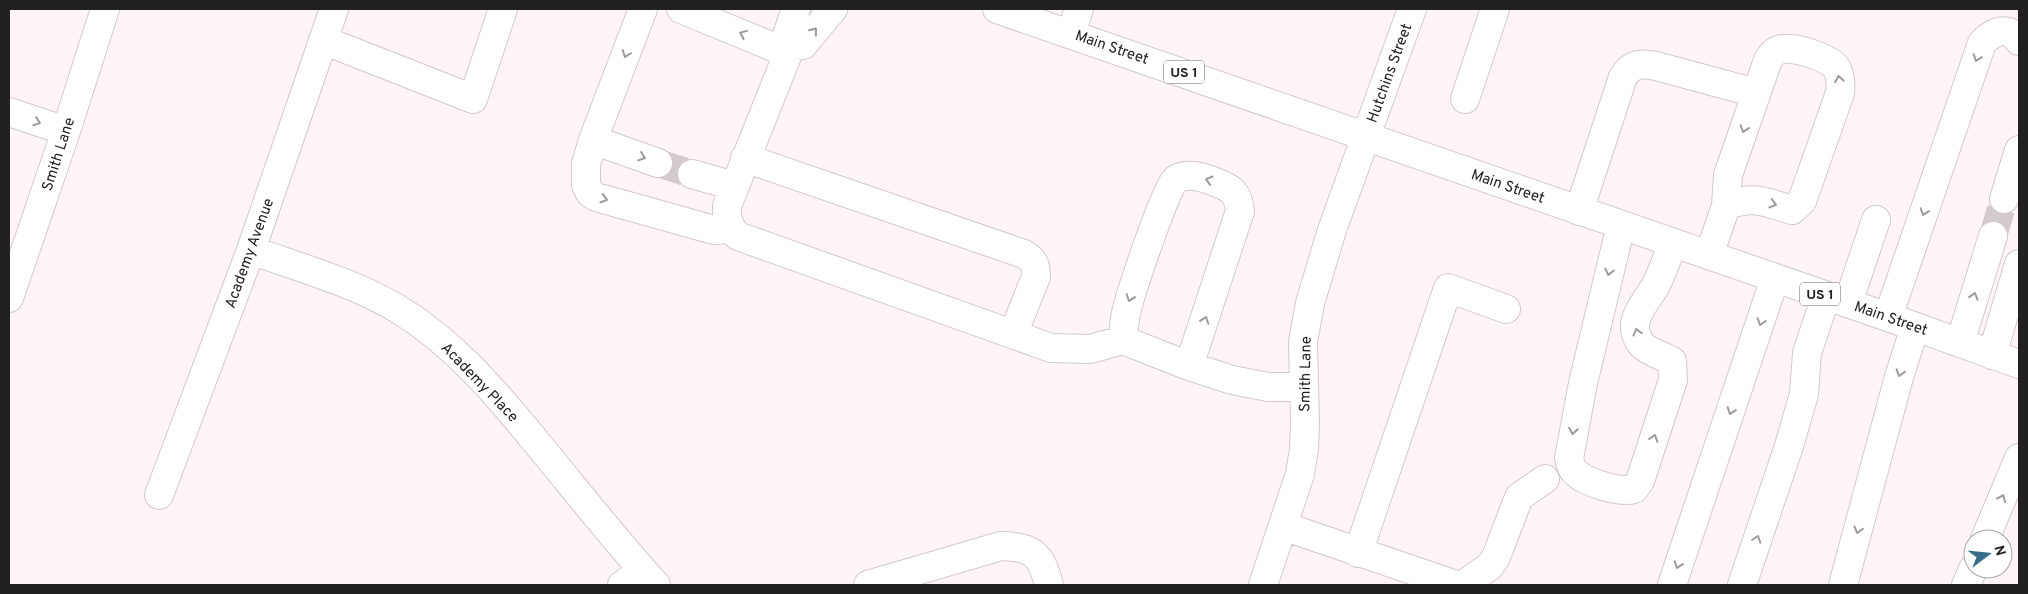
<svg xmlns="http://www.w3.org/2000/svg" width="2028" height="594" font-family="Overpass,sans-serif">
<style>
.lines{fill:none;stroke-linecap:round;stroke-linejoin:round}
.minor-tunnel{stroke:#d3cacb;stroke-width:28;stroke-dasharray:28 14;stroke-linecap:butt}
.minor-casing{stroke:#d2c9ca;stroke-width:30}
.major-casing{stroke:#d2c9ca;stroke-width:30}
.minor{stroke:#fff;stroke-width:28}
.major{stroke:#fff;stroke-width:28}
.oneway{stroke:#9c9b9b}
.labels{text-anchor:middle;stroke-width:4;stroke-linejoin:round;paint-order:stroke}
.shield{fill:#fff;stroke:#656364;stroke-width:1}
.shield-label{font-size:14px;font-weight:bold;fill:#232021}
.street-label{font-size:15px;fill:#232021;stroke:#fff}
</style>
<rect width="100%" height="100%" fill="#fff5f6"/>
<g class="lines">
<!-- minor-tunnel -->
<path class="minor-tunnel" d="M 658,163 L 692,174
M 1993,236 L 2004,199"/>
<!-- minor casing -->
<g class="minor-casing">
<path id="minor" d="M 643,9 L 593,140 L 586,164 L 586,185 L 590,193 L 596,197 L 714,230 L 730,229
M 681,9 L 788,53
M 796,9 L 787,35 L 791,46 L 727,206 C 727,219 728,227 738,236 L 1051,348 L 1090,349 L 1123,340 L 1189,366 L 1232,380 L 1268,387 L 1303,387
M 1071,33 L 1079,9
M 323,40 L 473,99 L 503,9
M 791,46 L 803,45 L 833,9
M 1465,99 L 1495,9
M 9,112 L 66,131
M 593,140 L 658,163
M 745,158 L 1024,254 C 1034,260 1036,265 1036,277 L 1013,334
M 692,174 L 734,186
M 2004,199 L 2019,150
M 1579,211 L 1623,77 C 1632,63 1641,63 1656,66 L 1756,93
M 1621,225 L 1583,383 L 1569,458 C 1570,463 1571,468 1575,472 C 1586,483 1620,493 1634,489 L 1640,481 L 1673,380 L 1672,361 C 1664,356 1648,352 1642,345 C 1623,321 1647,303 1657,283 C 1663,270 1668,256 1673,243
M 251,250 C 300,268 353,282 398,309 C 454,343 496,393 537,443 C 576,490 614,539 656,585
M 1709,255 L 1726,206 L 1728,175 L 1768,60 C 1772,54 1775,50 1783,49 C 1796,47 1826,57 1835,66 C 1841,74 1841,84 1840,93 L 1802,201 L 1792,210 C 1766,202 1752,195 1726,206
M 9,298 L 66,131 L 105,9
M 1848,303 L 1876,220
M 1888,317 L 1982,43 C 1992,32 2009,24 2019,41
M 1123,340 C 1124,329 1124,319 1127,309 C 1131,292 1166,187 1175,180 C 1186,172 1204,177 1215,182 C 1232,188 1238,193 1240,211 L 1189,366
M 1960,343 L 1993,236
M 1992,355 L 2019,264
M 159,495 L 251,250 L 334,9
M 1283,526 L 1456,585
M 1985,539 L 2019,458
M 1358,553 L 1448,288 L 1506,309
M 622,585 L 642,571
M 868,585 L 1001,546 C 1033,547 1041,554 1049,585
M 1263,585 L 1300,474 L 1304,449 L 1305,423 L 1303,342 L 1310,303 L 1332,230 L 1412,9
M 1463,585 L 1490,566 L 1496,557 L 1519,497 L 1545,479
M 1672,585 L 1775,278
M 1742,585 L 1789,446 L 1804,394 L 1807,353 L 1826,296
M 1843,585 L 1899,377 L 1915,327
M 1966,585 L 1973,569"/>
</g>
<!-- major casing -->
<g class="major-casing">
<path id="major" d="M 997,9 L 1888,317 L 2019,364"/>
</g>
<!-- minor -->
<use href="#minor" class="minor"/>
<!-- major -->
<use href="#major" class="major"/>
</g>
<!-- one-way arrows -->
<defs><path id="oneway-chevron" d="M-2-3.5L2.5 0L-2 3.5" fill="none" stroke-width="1.6" stroke-linecap="round" stroke-linejoin="round" transform="scale(1.25)"/></defs>
<g class="oneway">
<use href="#oneway-chevron" transform="translate(814 31) rotate(-52)"/>
<use href="#oneway-chevron" transform="translate(743 34) rotate(-158)"/>
<use href="#oneway-chevron" transform="translate(626 54) rotate(111)"/>
<use href="#oneway-chevron" transform="translate(1977 58) rotate(109)"/>
<use href="#oneway-chevron" transform="translate(1839 79) rotate(-100)"/>
<use href="#oneway-chevron" transform="translate(37 122) rotate(19)"/>
<use href="#oneway-chevron" transform="translate(1744 129) rotate(109)"/>
<use href="#oneway-chevron" transform="translate(642 157) rotate(19)"/>
<use href="#oneway-chevron" transform="translate(1209 180) rotate(-163)"/>
<use href="#oneway-chevron" transform="translate(604 199) rotate(16)"/>
<use href="#oneway-chevron" transform="translate(1773 204) rotate(17)"/>
<use href="#oneway-chevron" transform="translate(1924 212) rotate(109)"/>
<use href="#oneway-chevron" transform="translate(1609 272) rotate(103)"/>
<use href="#oneway-chevron" transform="translate(1974 296) rotate(-73)"/>
<use href="#oneway-chevron" transform="translate(1130 298) rotate(109)"/>
<use href="#oneway-chevron" transform="translate(1205 320) rotate(-71)"/>
<use href="#oneway-chevron" transform="translate(1761 322) rotate(108)"/>
<use href="#oneway-chevron" transform="translate(1637 332) rotate(-105)"/>
<use href="#oneway-chevron" transform="translate(1900 373) rotate(107)"/>
<use href="#oneway-chevron" transform="translate(1731 411) rotate(109)"/>
<use href="#oneway-chevron" transform="translate(1573 431) rotate(99)"/>
<use href="#oneway-chevron" transform="translate(1654 438) rotate(-72)"/>
<use href="#oneway-chevron" transform="translate(2002 498) rotate(-67)"/>
<use href="#oneway-chevron" transform="translate(1858 530) rotate(105)"/>
<use href="#oneway-chevron" transform="translate(1757 539) rotate(-72)"/>
<use href="#oneway-chevron" transform="translate(1678 565) rotate(109)"/>
</g>
<g class="labels">
<!-- shield labels -->
<g class="shield">
<rect x="1164" y="60.5" width="40" height="23" rx="4"/>
<rect x="1800" y="282.5" width="40" height="23" rx="4"/>
</g>
<g class="shield-label">
<text x="1184" y="77">US 1</text>
<text x="1820" y="299">US 1</text>
</g>
<!-- street labels -->
<g class="street-label">
<text transform="translate(1112 47) rotate(19)" y="5">Main Street</text>
<text transform="translate(1389 73) rotate(-70)" y="5">Hutchins Street</text>
<text transform="translate(58 154) rotate(-72)" y="5">Smith Lane</text>
<text transform="translate(1508 186) rotate(19)" y="5">Main Street</text>
<text transform="translate(249 253) rotate(-70)" y="5">Academy Avenue</text>
<text transform="translate(1891 318) rotate(19)" y="5">Main Street</text>
<text transform="translate(1305 374) rotate(-89)" y="5">Smith Lane</text>
<text transform="translate(480 382) rotate(46)" y="5">Academy Place</text>
</g>
</g>
<!-- border -->
<rect width="2028" height="594" fill="none" stroke="#232021" stroke-width="20"/>
<!-- north arrow -->
<g transform="translate(1988 554) rotate(74)"><circle r="24" fill="#ffffff" stroke="#a7a6a6"/>
<path d="M0-4L9 19L0 12L-9 19Z" fill="#38708a"/>
<text y="-8" font-size="14" font-weight="bold" text-anchor="middle" fill="#232021">N</text>
</g>
</svg>
